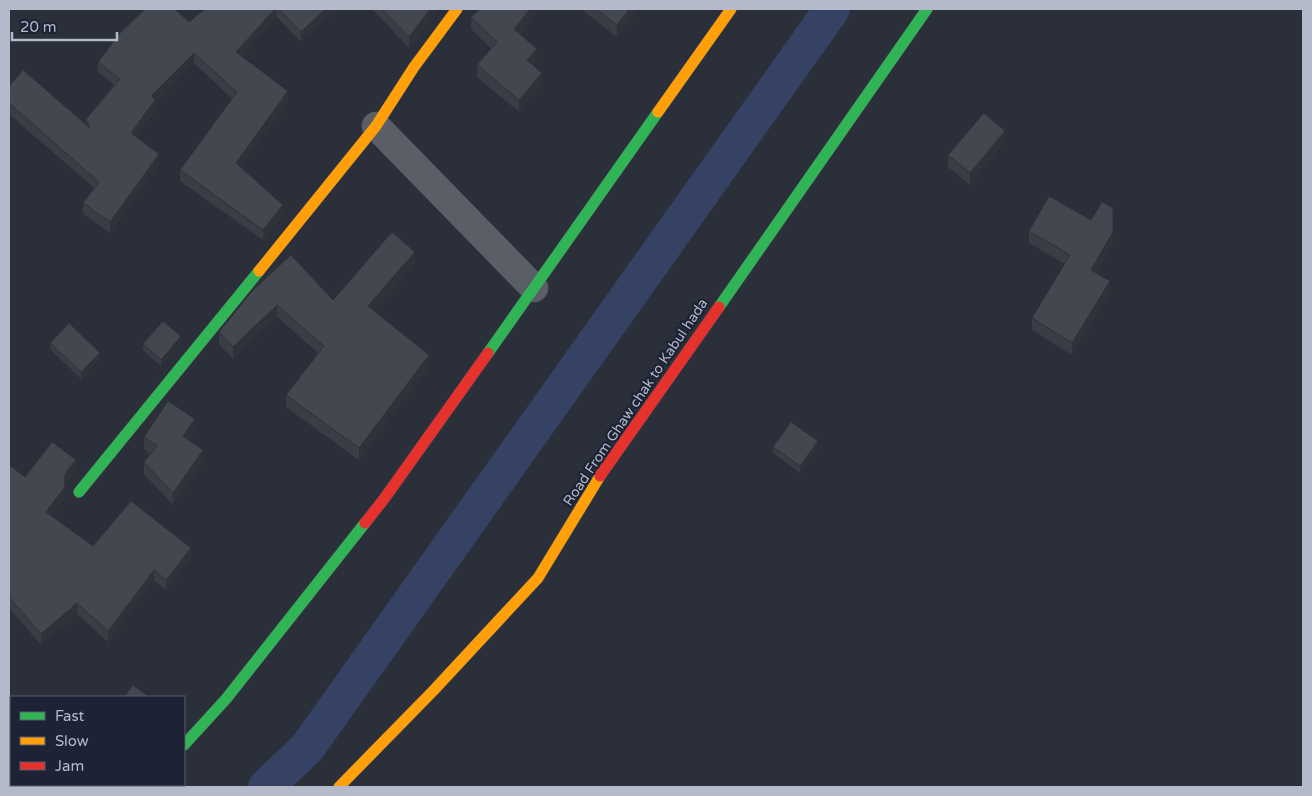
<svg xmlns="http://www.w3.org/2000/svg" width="1312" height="796" font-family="'Varela Round',sans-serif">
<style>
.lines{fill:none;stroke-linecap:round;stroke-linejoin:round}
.canal{stroke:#364263;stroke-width:36}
.street-casing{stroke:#464a53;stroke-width:29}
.fast-casing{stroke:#464a53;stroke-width:12}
.slow-casing{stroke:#464a53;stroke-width:12}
.jam-casing{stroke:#464a53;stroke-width:12}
.street{stroke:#5a5e67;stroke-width:28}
.fast{stroke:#30b455;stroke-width:11}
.slow{stroke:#ff9f0a;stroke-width:11}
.jam{stroke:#e5322d;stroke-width:11}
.wall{fill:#3a3d45}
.shaded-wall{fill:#2f3238}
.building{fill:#434750;stroke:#2f3238}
.labels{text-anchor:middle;stroke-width:4.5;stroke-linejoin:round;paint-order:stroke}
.street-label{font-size:14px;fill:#b4baca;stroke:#1d2335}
</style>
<rect width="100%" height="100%" fill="#2a2f3a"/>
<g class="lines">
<!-- canal -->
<path class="canal" d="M 266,787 L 307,748 L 832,9"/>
<!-- street casing -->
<g class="street-casing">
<path id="street" d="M 376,126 L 534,288"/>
</g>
<!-- fast casing -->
<g class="fast-casing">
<path id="fast" d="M 719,307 L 927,9
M 488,353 L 658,112
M 79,492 L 259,271
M 184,745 L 226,699 L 365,523
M 145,787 L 148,785"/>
</g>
<!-- slow casing -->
<g class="slow-casing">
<path id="slow" d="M 658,112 L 731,9
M 259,271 L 376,126 L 414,67 L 457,9
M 339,787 L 433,691 L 538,578 L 600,476"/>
</g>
<!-- jam casing -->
<g class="jam-casing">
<path id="jam" d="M 600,476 L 719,307
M 365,523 L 384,499 L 488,353"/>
</g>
<!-- street -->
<use href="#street" class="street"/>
<!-- fast -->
<use href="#fast" class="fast"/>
<!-- slow -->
<use href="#slow" class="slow"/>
<!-- jam -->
<use href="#jam" class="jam"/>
</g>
<!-- wall -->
<path class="wall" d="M 205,9 L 337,9 L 301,42 L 277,17 L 241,57 L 288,102 L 240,167 L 283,216 L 263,240 L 180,181 L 180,170 L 232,99 L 194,63 L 155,103 L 155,110 L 136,137 L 159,164 L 110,233 L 83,214 L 83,203 L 94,188 L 9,114 L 9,86 L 86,125 L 86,119 L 114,85 L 98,72 L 98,62 L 189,22 Z
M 372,9 L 438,9 L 409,48 Z
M 480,9 L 539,9 L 520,34 L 537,61 L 533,66 L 542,85 L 519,112 L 477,77 L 477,65 L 492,49 L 471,29 L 471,17 Z
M 581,9 L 638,9 L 617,37 Z
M 1005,143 L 970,185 L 948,167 L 948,155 Z
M 1029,231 L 1113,244 L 1096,273 L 1110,293 L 1072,355 L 1032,330 L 1032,318 L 1065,264 L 1029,243 Z
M 415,264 L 374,311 L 429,367 L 359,460 L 286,407 L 286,395 L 318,353 L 277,317 L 233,359 L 219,344 L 219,332 L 253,290 L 333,300 Z
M 181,342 L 161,366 L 143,350 L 143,344 Z
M 50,343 L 100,359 L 81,379 L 50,349 Z
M 195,431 L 189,440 L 203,462 L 173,505 L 144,474 L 144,462 L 150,454 L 144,449 L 144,437 Z
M 773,447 L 818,447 L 800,473 L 773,453 Z
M 9,465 L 25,477 L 76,471 L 67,482 L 65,487 L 65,498 L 51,516 L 93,546 L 191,559 L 166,590 L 154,581 L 108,642 L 77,614 L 41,645 L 9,608 Z"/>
<!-- shaded-wall -->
<path class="shaded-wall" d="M 275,9 L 277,9 L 277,17 L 236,63 L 236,52 Z
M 325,9 L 337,9 L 301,42 L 301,32 Z
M 430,9 L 438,9 L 409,48 L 409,37 Z
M 530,9 L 539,9 L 514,41 L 514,29 Z
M 629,9 L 638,9 L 617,37 L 617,25 Z
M 537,49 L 537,61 L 527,72 L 527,60 Z
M 194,53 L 194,63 L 155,103 L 155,110 L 131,144 L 131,133 L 151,96 Z
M 542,73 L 542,85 L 519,112 L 519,100 Z
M 288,91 L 288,102 L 236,174 L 236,163 Z
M 1005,131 L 1005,143 L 970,185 L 970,173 Z
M 159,154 L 159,164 L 110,233 L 110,222 Z
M 283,205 L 283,216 L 263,240 L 263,230 Z
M 1113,232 L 1113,244 L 1091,282 L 1091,270 Z
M 415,252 L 415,264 L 368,318 L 368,306 Z
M 1110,281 L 1110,293 L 1072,355 L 1072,343 Z
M 277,305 L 277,317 L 233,359 L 233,347 Z
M 181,336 L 181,342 L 161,366 L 161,360 Z
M 100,353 L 100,359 L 81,379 L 81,372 Z
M 429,355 L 429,367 L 359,460 L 359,448 Z
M 195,419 L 195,431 L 183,448 L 183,436 Z
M 818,441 L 818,447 L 800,473 L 800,466 Z
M 203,450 L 203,462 L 173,505 L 173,493 Z
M 76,460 L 76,471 L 67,482 L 64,489 L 65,487 L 65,498 L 46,523 L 46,512 L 67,471 Z
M 191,548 L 191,559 L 166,590 L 166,580 Z
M 154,570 L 154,581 L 108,642 L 108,631 Z
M 77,603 L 77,614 L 41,645 L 41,634 Z"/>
<!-- building -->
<path class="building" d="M 145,9 L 175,9 L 189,22 L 205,9 L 275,9 L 236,52 L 288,91 L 236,163 L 283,205 L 263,230 L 180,170 L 237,92 L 194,53 L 151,96 L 155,100 L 131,133 L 159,154 L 110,222 L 83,203 L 99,182 L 9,103 L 9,86 L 23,70 L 90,128 L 86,119 L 120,79 L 98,62 L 120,33 Z
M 279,9 L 325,9 L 301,32 Z
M 382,9 L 430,9 L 409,37 Z
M 480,9 L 530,9 L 514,29 L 537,49 L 527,60 L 542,73 L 519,100 L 477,65 L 497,42 L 471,17 Z
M 596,9 L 629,9 L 617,25 Z
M 984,113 L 1005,131 L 970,173 L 948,155 Z
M 1049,196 L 1091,220 L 1102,202 L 1113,208 L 1113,232 L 1091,270 L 1110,281 L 1072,343 L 1032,318 L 1070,255 L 1029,231 Z
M 392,232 L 415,252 L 368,306 L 429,355 L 359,448 L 286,395 L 324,346 L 277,305 L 233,347 L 219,332 L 253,290 L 291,255 L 333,300 Z
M 163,321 L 181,336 L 161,360 L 143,344 Z
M 69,323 L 100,353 L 81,372 L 50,343 Z
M 168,401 L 195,419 L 183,436 L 203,450 L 173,493 L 144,462 L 157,446 L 144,437 Z
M 791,422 L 818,441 L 800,466 L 773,447 Z
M 52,442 L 76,460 L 67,471 L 64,478 L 65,487 L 46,512 L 93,546 L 131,501 L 191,548 L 166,580 L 154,570 L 108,631 L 77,603 L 41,634 L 9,597 L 9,465 L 25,477 Z
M 133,685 L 149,697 L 124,697 Z"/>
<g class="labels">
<!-- street labels -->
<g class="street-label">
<text transform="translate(635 402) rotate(-56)" y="5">Road From Ghaw chak to Kabul hada</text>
</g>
</g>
<!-- border -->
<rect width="1312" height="796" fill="none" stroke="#b4baca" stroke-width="20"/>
<!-- legend -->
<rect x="10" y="696" width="175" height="90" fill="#1d2335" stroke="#595f71"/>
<rect x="20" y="712" width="25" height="8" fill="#30b455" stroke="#595f71"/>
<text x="55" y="721" font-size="15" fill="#b4baca">Fast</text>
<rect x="20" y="737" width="25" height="8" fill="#ff9f0a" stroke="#595f71"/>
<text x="55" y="746" font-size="15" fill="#b4baca">Slow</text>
<rect x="20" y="762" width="25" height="8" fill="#e5322d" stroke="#595f71"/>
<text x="55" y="771" font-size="15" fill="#b4baca">Jam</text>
<!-- scale -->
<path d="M12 32v8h105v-8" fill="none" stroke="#b4baca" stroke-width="2.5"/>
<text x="20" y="32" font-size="15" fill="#b4baca" stroke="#1d2335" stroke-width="4" paint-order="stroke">20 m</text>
</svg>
